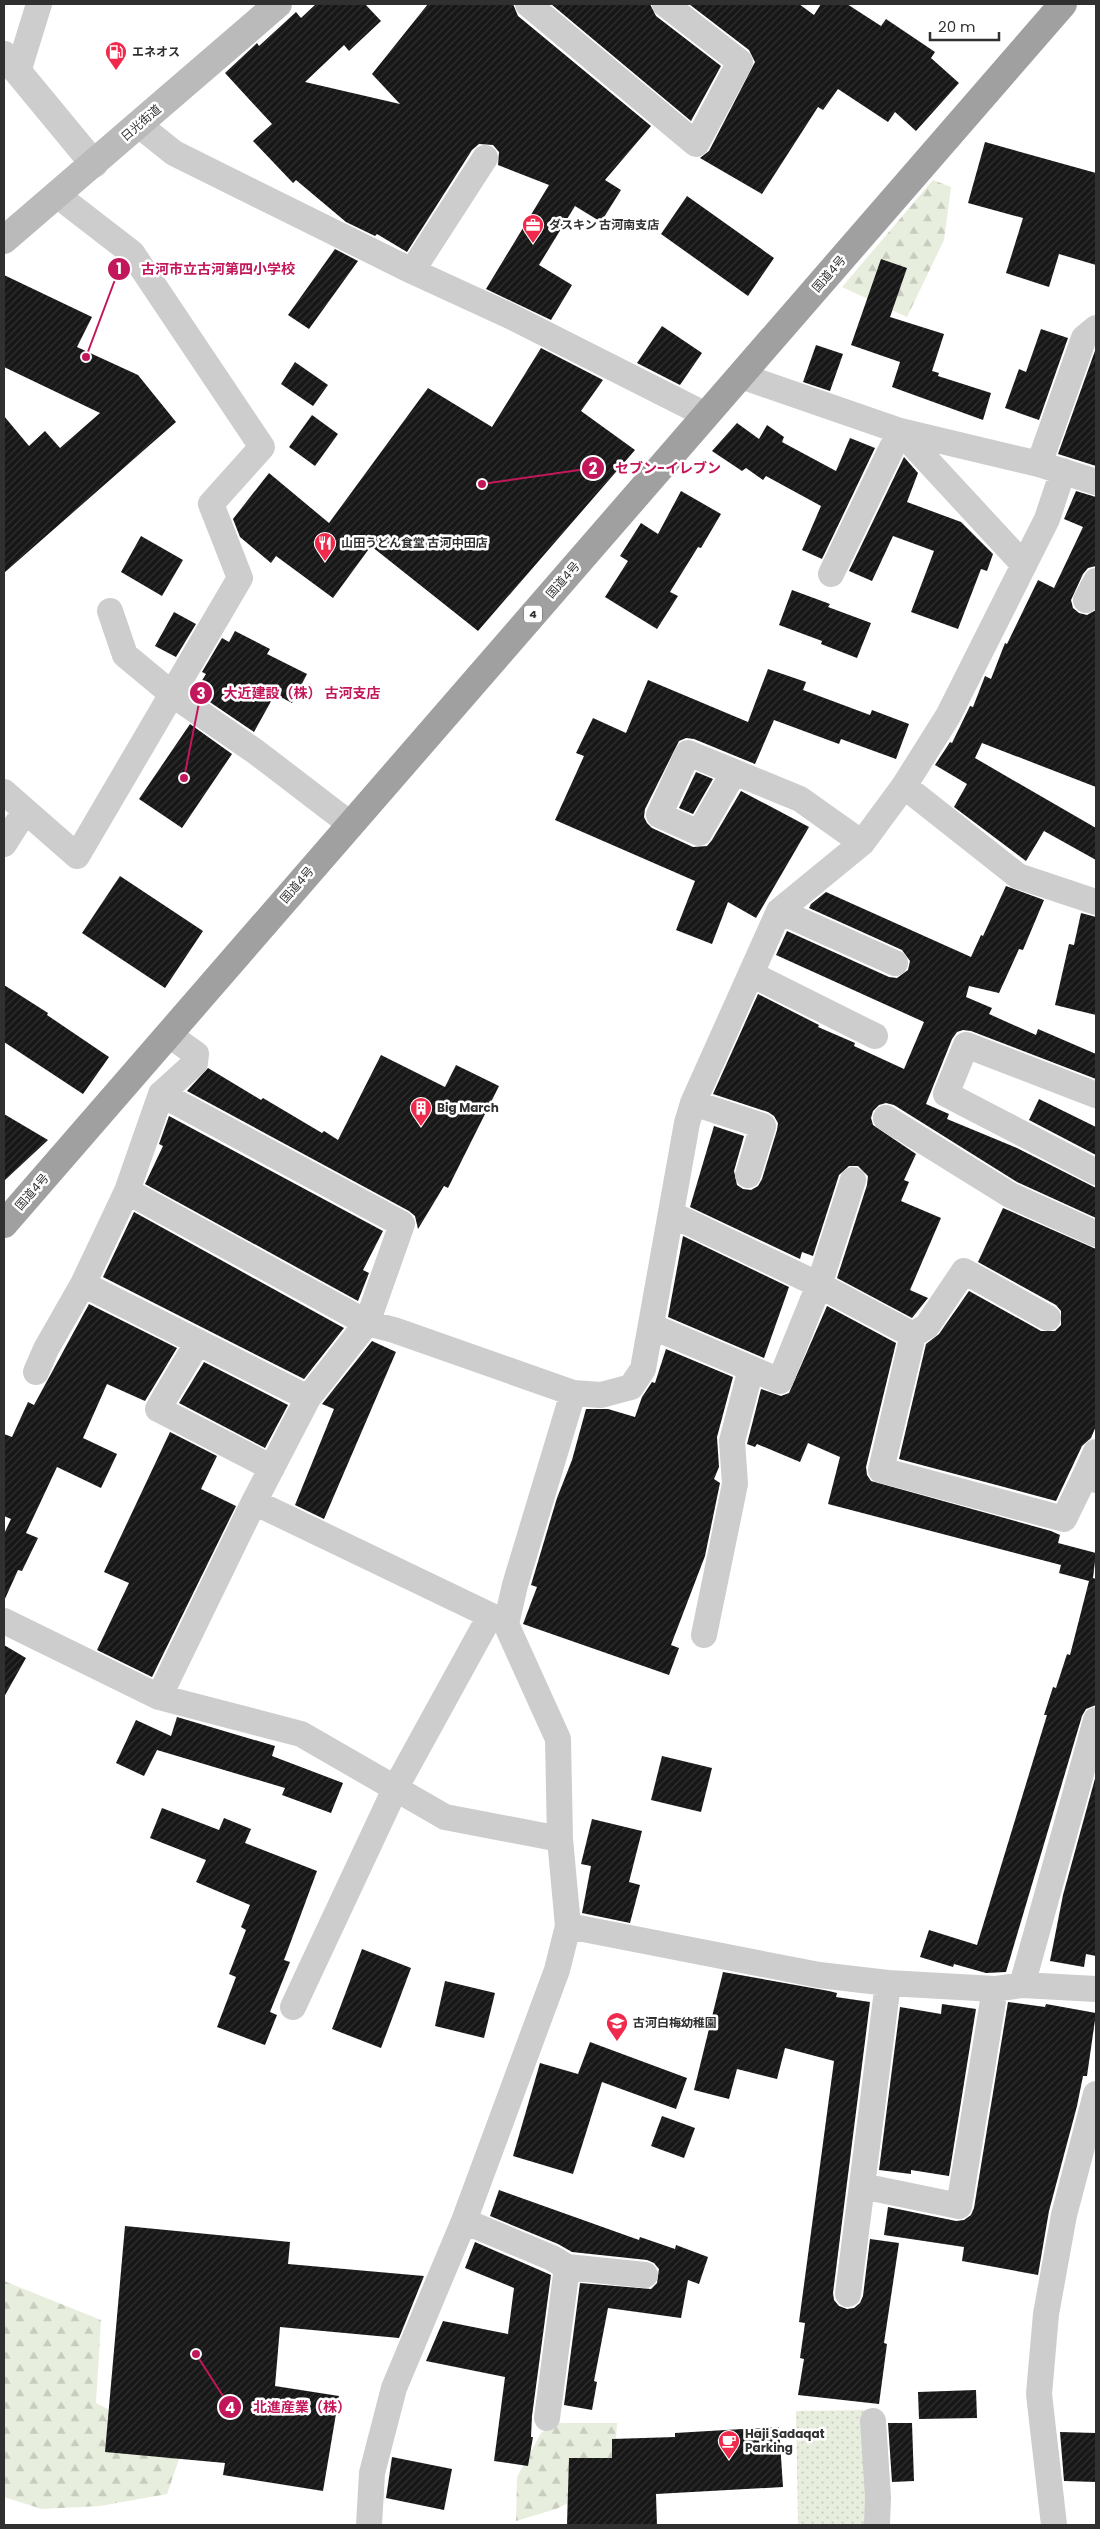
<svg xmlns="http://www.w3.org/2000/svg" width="1100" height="2529" font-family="Poppins,'Noto Sans JP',sans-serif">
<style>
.grass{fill:url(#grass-dots)}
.forest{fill:url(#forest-firs)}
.building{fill:url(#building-hatch)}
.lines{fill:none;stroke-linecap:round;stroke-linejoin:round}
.minor{stroke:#cdcdcd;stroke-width:26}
.tertiary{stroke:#cdcdcd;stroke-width:28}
.secondary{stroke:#bababa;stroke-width:28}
.trunk{stroke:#a0a0a0;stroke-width:28}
.labels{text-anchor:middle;stroke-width:5;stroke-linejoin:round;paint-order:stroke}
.shield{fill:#fff;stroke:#6e6e6e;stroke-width:1}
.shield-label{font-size:11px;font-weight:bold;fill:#303030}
.poi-label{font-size:12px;font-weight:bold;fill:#303030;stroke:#fff;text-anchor:start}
.street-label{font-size:12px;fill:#303030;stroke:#fff}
.leader{fill:none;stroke:#c2185b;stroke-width:2}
.callout-dot{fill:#c2185b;stroke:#fff;stroke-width:2}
.mark-label{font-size:15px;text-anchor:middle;font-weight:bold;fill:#fff}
.callout-label{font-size:14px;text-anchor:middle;font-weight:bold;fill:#c2185b;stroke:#fff;stroke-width:5;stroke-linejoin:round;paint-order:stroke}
</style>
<defs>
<pattern id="grass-dots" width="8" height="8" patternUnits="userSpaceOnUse" patternTransform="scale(1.25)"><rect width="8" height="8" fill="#e8eedd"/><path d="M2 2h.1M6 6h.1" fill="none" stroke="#c7ccbe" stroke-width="1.8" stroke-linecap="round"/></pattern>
<pattern id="forest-firs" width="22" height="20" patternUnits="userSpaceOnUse" patternTransform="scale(1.25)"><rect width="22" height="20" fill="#e8eedd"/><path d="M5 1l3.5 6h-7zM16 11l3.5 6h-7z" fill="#c7ccbe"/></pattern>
<pattern id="building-hatch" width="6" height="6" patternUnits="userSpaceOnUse" patternTransform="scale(1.25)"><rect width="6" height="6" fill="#171717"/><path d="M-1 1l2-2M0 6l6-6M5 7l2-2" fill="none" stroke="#303030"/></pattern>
</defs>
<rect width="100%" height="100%" fill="#fff"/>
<!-- grass -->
<path class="grass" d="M 866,2410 L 869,2525 L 798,2525 L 796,2411 Z"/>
<!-- forest -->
<path class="forest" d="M 933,180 L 951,187 L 944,240 L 907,317 L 842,287 Z
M 4,2281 L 101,2320 L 96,2403 L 183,2448 L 167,2494 L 100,2506 L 42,2509 L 4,2497 Z
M 556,2423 L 617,2423 L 613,2481 L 556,2509 L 516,2521 L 517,2477 L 541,2433 Z"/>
<!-- building -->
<path class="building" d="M 316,4 L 365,4 L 381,21 L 349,51 L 344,45 L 305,82 L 400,104 L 372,74 L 428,4 L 513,4 L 518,16 L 651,126 L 605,180 L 621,190 L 601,222 L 575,206 L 539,265 L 572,285 L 551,320 L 486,289 L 549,185 L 498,165 L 499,152 L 493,145 L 479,144 L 472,150 L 407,252 L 377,234 L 375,236 L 346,222 L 296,180 L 293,183 L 253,141 L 272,124 L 225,73 L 257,43 L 259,46 L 296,12 L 301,18 Z
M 551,4 L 650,4 L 656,16 L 721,66 L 691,121 Z
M 689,4 L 799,4 L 814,15 L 821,4 L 847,4 L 881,26 L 886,19 L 935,52 L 931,58 L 959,83 L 916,131 L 895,112 L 888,122 L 838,89 L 823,110 L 818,107 L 762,194 L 700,158 L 709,151 L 755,62 L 749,50 Z
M 985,142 L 1096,173 L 1096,265 L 1059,254 L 1049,287 L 1006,273 L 1023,218 L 968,203 Z
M 687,196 L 774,258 L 748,296 L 661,234 Z
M 335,249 L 358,261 L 309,329 L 288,315 Z
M 881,259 L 907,268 L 890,317 L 944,334 L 932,371 L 939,373 L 938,376 L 991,393 L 983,420 L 892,387 L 900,362 L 851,345 Z
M 4,275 L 92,317 L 77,347 L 138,375 L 176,422 L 4,573 L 4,416 L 29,446 L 45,431 L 60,448 L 100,413 L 4,367 Z
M 662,326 L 702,353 L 680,385 L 637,363 Z
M 1041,329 L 1068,338 L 1039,420 L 1005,408 L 1019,369 L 1026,372 Z
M 816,345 L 843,354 L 830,391 L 803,382 Z
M 541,348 L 603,380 L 581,411 L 635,450 L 478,631 L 371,546 L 333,598 L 276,556 L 271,563 L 240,537 L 233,519 L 269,473 L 329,523 L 428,388 L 492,427 Z
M 1096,348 L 1096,466 L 1058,454 Z
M 295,362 L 328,385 L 313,406 L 281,384 Z
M 312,415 L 338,434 L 315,466 L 289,447 Z
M 737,423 L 759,439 L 767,425 L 784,437 L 782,442 L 836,471 L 850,438 L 875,448 L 822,559 L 802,550 L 821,506 L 766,476 L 763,480 L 746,468 L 742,471 L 712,451 Z
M 904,457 L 918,473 L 907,502 L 961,522 L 993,554 L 987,571 L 981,569 L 958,629 L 911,612 L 934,551 L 893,536 L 872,581 L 849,571 Z
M 681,491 L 721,514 L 701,548 L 698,547 L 670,592 L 678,596 L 657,629 L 605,597 L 628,561 L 620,556 L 641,523 L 658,534 Z
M 1076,491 L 1096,497 L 1096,566 L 1088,568 L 1083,574 L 1071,600 L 1073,608 L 1079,613 L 1087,615 L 1096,610 L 1096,787 L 982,743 L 975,758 L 1096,828 L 1096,860 L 1044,831 L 1026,861 L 954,807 L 967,784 L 935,765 L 950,742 L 952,743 L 970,706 L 973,707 L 985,676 L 991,679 L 1005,643 L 1007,644 L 1038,580 L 1054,588 L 1083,527 L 1064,519 Z
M 141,536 L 183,560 L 162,596 L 121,572 Z
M 792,590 L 830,604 L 828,607 L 871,623 L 857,658 L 821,644 L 822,641 L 779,625 Z
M 174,612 L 196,624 L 176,657 L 155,646 Z
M 235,631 L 270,649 L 267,654 L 307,674 L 292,703 L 275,694 L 254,732 L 195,692 L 206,674 L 202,672 L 222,638 L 229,642 Z
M 768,669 L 806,682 L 803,690 L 870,715 L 872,710 L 909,724 L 896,759 L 841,739 L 839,744 L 774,720 L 755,764 L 694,739 L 686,738 L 679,741 L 645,809 L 644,817 L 647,823 L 652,828 L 693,847 L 707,846 L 712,840 L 741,791 L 809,827 L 756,918 L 728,902 L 712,944 L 676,930 L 695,881 L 555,820 L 584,756 L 576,753 L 593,718 L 626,733 L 648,680 L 748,722 Z
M 190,724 L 232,754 L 182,828 L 139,799 Z
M 696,772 L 713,779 L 693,814 L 679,808 Z
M 120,876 L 203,931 L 165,988 L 82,933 Z
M 1006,886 L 1044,900 L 1023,950 L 1019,949 L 999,993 L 969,986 L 966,997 L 992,1008 L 989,1014 L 1036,1035 L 1038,1029 L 1096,1054 L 1096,1079 L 971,1031 L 963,1030 L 957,1032 L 952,1039 L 926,1104 L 949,1114 L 947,1119 L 1017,1148 L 1096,1188 L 1096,1218 L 1017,1182 L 894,1105 L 886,1103 L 879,1105 L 873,1111 L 871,1118 L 873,1125 L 916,1154 L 904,1180 L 909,1182 L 901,1201 L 941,1218 L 910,1290 L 928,1298 L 912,1318 L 837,1278 L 867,1185 L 868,1176 L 858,1166 L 849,1166 L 839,1175 L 813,1256 L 802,1252 L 800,1259 L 690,1207 L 714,1126 L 744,1136 L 734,1171 L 737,1185 L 743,1189 L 751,1190 L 758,1186 L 762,1179 L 777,1130 L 778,1123 L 774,1116 L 768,1112 L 713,1094 L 758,994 L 819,1025 L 818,1027 L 855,1043 L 854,1046 L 904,1069 L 924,1022 L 776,955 L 787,931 L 889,977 L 897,978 L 908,970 L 910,961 L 902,950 L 809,908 L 811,904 L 826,892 L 971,957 L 981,935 L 983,936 Z
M 1081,913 L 1096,917 L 1096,1015 L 1055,1005 L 1069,944 L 1074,945 Z
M 4,985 L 48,1013 L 47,1015 L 109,1057 L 83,1094 L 4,1042 Z
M 381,1055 L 445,1087 L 456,1065 L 499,1086 L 448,1188 L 444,1186 L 418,1229 L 415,1216 L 409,1211 L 187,1091 L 208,1068 L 261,1100 L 263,1098 L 322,1133 L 324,1131 L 338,1140 Z
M 1039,1099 L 1096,1127 L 1096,1155 L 1029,1120 Z
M 4,1114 L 48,1140 L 4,1181 Z
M 169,1116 L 383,1231 L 363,1270 L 369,1273 L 358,1301 L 145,1184 L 163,1146 L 159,1144 Z
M 1003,1208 L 1096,1249 L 1096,1426 L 1091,1438 L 1082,1446 L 1056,1501 L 899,1459 L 926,1344 L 939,1334 L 969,1291 L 1041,1331 L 1055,1331 L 1061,1325 L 1061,1311 L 1056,1305 L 978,1262 Z
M 134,1212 L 344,1328 L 304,1379 L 103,1277 Z
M 683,1236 L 789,1287 L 764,1358 L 668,1317 Z
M 89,1304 L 177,1348 L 145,1401 L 107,1384 L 83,1438 L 117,1454 L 101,1488 L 57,1467 L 26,1533 L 38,1538 L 22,1571 L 18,1570 L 4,1601 L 4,1534 L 11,1519 L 4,1516 L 4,1434 L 12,1437 L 28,1402 L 34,1405 Z
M 827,1306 L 896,1343 L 866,1467 L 867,1475 L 871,1481 L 1051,1531 L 1060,1535 L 1058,1543 L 1096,1553 L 1093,1578 L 1096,1579 L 1096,1705 L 1086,1709 L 1082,1716 L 1006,1972 L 986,1973 L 954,1964 L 953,1967 L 920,1957 L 929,1930 L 977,1945 L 1047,1715 L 1044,1715 L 1053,1687 L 1056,1688 L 1067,1654 L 1070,1655 L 1089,1581 L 1059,1573 L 1061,1565 L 828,1504 L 840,1457 L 808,1443 L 800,1462 L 757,1444 L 755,1447 L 747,1444 L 761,1389 L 781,1396 L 789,1393 Z
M 372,1341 L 396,1352 L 324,1519 L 295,1505 L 334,1409 L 322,1404 Z
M 666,1349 L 733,1377 L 717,1437 L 719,1467 L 714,1479 L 720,1483 L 705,1556 L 671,1645 L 679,1648 L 669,1675 L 523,1624 L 537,1587 L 531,1585 L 557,1498 L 572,1460 L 586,1409 L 608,1409 L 635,1417 L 642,1397 L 652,1382 L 655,1383 Z
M 204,1362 L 288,1405 L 265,1448 L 179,1403 Z
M 170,1432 L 217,1456 L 201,1489 L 236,1506 L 152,1677 L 97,1650 L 129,1583 L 104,1572 Z
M 4,1645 L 26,1658 L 4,1697 Z
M 177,1717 L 275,1746 L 272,1756 L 343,1783 L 331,1813 L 282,1795 L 285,1788 L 157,1750 L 144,1776 L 116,1763 L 136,1720 L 171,1736 Z
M 662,1756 L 712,1768 L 701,1812 L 651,1800 Z
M 1096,1775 L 1096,1956 L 1086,1954 L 1084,1967 L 1050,1961 L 1063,1895 Z
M 162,1808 L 219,1830 L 224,1818 L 251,1829 L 245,1843 L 317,1871 L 284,1960 L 290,1962 L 270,2012 L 277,2015 L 265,2045 L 217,2027 L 236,1977 L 229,1974 L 246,1930 L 241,1927 L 250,1905 L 196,1882 L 206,1860 L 150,1838 Z
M 592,1819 L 642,1831 L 629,1882 L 640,1885 L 630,1923 L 582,1913 L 591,1866 L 581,1864 Z
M 362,1949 L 411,1968 L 381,2048 L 332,2029 Z
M 723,1972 L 829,1991 L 837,1993 L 836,1997 L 870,2002 L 833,2293 L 834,2300 L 839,2306 L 847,2309 L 854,2308 L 860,2303 L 863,2296 L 870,2239 L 899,2243 L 884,2343 L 887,2344 L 879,2404 L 798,2395 L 804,2359 L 800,2358 L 805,2323 L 799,2322 L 834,2061 L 785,2048 L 777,2079 L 737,2069 L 729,2099 L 694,2090 Z
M 445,1981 L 495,1993 L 484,2038 L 435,2026 Z
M 1008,2002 L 1045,2007 L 1046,2004 L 1096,2013 L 1087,2076 L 1083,2076 L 1077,2106 L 1049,2211 L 1038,2275 L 962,2261 L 964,2247 L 884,2235 L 888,2207 L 956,2221 L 964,2220 L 971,2215 L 974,2208 Z
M 942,2004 L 976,2009 L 949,2176 L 911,2170 L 911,2174 L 879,2170 L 900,2007 L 941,2014 Z
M 590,2042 L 687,2078 L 676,2109 L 602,2082 L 573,2174 L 513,2156 L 540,2063 L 578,2074 Z
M 662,2116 L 695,2128 L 684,2158 L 651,2146 Z
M 499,2190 L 639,2240 L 640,2237 L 675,2249 L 676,2245 L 708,2257 L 699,2284 L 688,2280 L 681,2318 L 608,2308 L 594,2381 L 597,2382 L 592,2410 L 564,2405 L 580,2283 L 651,2289 L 657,2283 L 659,2269 L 654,2263 L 647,2260 L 572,2252 L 558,2244 L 490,2216 Z
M 125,2226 L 290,2242 L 288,2264 L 424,2276 L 399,2338 L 280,2327 L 275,2386 L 339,2396 L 323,2491 L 223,2475 L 225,2463 L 105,2452 Z
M 475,2242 L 551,2275 L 532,2416 L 531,2437 L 533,2437 L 528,2466 L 494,2461 L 505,2377 L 426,2361 L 443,2321 L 508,2334 L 514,2288 L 465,2268 Z
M 976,2390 L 977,2418 L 919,2419 L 918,2392 Z
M 888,2423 L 912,2423 L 914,2481 L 892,2482 Z
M 779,2427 L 783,2487 L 656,2494 L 657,2525 L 567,2525 L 569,2458 L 612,2458 L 612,2439 L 675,2437 L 675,2433 Z
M 1060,2432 L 1096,2433 L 1096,2482 L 1064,2481 Z
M 392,2457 L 452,2469 L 444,2510 L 386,2498 Z"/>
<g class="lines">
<!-- minor -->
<path class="minor" d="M 528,4 L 696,144 L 740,62 L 665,4
M 18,72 L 39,4
M 139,125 L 174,153 L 412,271 L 512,317 L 706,415
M 412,271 L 485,158
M 741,376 L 900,431 L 1039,464 L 1096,482
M 1039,464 L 1084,338 L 1096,328
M 831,574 L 900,431 L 1024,565
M 1086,600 L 1096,581
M 110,611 L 125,655 L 172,694 L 256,752 L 350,824
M 734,772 L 699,833 L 659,815 L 688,753 L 800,799 L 862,843
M 904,786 L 1018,876 L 1096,902
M 4,792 L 77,856 L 240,578 L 211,504 L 262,447 L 132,253 L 57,195
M 4,844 L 25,811
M 779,911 L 895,963
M 751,974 L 875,1036
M 168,1034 L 196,1054 L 195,1063 L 161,1094 L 127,1191 L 367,1323 L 394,1330 L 573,1393 L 601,1395 L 631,1387 L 643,1369 L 687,1123 L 693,1103 L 779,911 L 862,843 L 904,786 L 948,716 L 1047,519 L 1063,471
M 1096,1095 L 966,1045 L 946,1094 L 1096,1172
M 693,1103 L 763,1126 L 748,1175
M 886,1118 L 1010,1195 L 1096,1234
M 127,1191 L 83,1284 L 308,1398
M 671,1214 L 819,1285 L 913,1335 L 881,1470 L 1064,1519 L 1085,1476 L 1096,1480
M 651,1326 L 780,1381 L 819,1285 L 853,1180
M 913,1335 L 927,1326 L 964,1271 L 1048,1318
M 198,1342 L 158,1409 L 272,1468
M 36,1372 L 46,1349 L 83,1284
M 1085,1476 L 1096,1452
M 254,1502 L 506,1623
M 4,1621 L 159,1697 L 301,1734 L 445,1817 L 560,1839
M 704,1635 L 735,1484 L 732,1441 L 751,1369
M 159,1697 L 254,1502 L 308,1398 L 367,1323 L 402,1224 L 161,1094
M 568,1926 L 819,1975 L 888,1983 L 995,1989 L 1022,1985 L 1096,1989
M 1022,1985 L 1096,1720
M 293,2007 L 396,1787 L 490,1616
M 862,2186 L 959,2206 L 995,1989
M 464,2221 L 552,2258 L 567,2267 L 645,2275
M 848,2294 L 888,1983
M 547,2418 L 567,2267
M 873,2421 L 878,2497 L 877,2525
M 369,2525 L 372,2473 L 394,2388 L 464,2221 L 557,1970 L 568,1926 L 560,1839 L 558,1739 L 506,1624 L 515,1585 L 573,1393
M 1054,2525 L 1039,2394 L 1046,2314 L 1064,2215 L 1096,2094"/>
<!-- tertiary -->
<path class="tertiary" d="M 4,55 L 94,164"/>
<!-- secondary -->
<path class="secondary" d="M 4,240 L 278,4"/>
<!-- trunk -->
<path class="trunk" d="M 4,1224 L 1063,4"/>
</g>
<!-- icons -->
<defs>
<g id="fuel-pin" transform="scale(1.125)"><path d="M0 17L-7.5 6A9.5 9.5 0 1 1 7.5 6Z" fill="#ef2a4d" stroke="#fff"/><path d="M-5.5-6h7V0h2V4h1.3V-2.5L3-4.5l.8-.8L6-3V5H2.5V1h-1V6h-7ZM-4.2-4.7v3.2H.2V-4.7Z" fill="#fff"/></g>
<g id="office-pin" transform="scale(1.125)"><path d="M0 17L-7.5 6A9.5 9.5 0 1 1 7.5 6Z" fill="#ef2a4d" stroke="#fff"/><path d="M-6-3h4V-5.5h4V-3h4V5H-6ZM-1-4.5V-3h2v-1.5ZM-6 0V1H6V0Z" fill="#fff"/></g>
<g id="restaurant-pin" transform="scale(1.125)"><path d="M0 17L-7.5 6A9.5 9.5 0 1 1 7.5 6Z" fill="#ef2a4d" stroke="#fff"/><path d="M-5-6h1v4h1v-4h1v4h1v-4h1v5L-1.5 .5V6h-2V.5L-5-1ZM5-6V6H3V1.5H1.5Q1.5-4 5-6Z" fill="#fff"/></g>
<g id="building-pin" transform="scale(1.125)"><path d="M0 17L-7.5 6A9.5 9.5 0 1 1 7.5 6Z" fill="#ef2a4d" stroke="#fff"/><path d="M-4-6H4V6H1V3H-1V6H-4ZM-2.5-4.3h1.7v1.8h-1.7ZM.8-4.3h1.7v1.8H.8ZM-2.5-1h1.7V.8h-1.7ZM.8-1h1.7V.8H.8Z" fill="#fff"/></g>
<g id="school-pin" transform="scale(1.125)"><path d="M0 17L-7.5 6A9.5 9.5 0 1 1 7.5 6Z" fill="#ef2a4d" stroke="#fff"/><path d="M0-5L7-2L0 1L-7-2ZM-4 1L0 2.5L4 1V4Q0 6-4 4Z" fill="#fff"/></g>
<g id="cafe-pin" transform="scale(1.125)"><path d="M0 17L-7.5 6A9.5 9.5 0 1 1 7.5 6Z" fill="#ef2a4d" stroke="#fff"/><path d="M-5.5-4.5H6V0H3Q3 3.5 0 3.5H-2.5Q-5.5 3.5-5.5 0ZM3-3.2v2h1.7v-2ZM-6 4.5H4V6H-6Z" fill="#fff"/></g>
</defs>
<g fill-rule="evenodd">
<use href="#fuel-pin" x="116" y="52"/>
<use href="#office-pin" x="533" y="225"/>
<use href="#restaurant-pin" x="325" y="543"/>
<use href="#building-pin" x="421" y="1108"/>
<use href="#school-pin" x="617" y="2023"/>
<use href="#cafe-pin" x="729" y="2441"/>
</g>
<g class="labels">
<!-- shield labels -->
<rect class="shield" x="524" y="605.5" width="18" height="17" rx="4"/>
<g class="shield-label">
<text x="533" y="618">4</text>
</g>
<!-- poi labels -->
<g class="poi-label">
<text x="132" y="56">エネオス</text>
<text x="549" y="229">ダスキン 古河南支店</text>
<text x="341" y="547">山田うどん食堂 古河中田店</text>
<text x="437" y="1112">Big March</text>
<text x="633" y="2027">古河白梅幼稚園</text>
<text x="745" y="2438">Haji Sadaqat<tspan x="745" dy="14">Parking</tspan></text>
</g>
<!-- street labels -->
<g class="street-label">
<text transform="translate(141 123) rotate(-41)" y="4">日光街道</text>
<text transform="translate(829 274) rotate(-49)" y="4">国道4号</text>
<text transform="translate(563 580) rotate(-49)" y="4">国道4号</text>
<text transform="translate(297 885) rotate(-49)" y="4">国道4号</text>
<text transform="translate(32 1192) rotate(-49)" y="4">国道4号</text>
</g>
</g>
<!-- callouts -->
<path class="leader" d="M86 357L119 269M482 484L593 468M184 778L201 693M196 2354L230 2407"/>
<g class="callout-dot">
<circle cx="86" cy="357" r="5"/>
<circle cx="482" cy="484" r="5"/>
<circle cx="184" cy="778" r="5"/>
<circle cx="196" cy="2354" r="5"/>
<circle cx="119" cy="269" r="12"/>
<circle cx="593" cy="468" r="12"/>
<circle cx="201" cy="693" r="12"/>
<circle cx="230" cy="2407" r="12"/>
</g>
<g class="mark-label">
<text x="119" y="274">1</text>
<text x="593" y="474">2</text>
<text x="201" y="699">3</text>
<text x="230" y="2413">4</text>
</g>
<g class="callout-label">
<text x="218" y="274">古河市立古河第四小学校</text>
<text x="668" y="473">セブン-イレブン</text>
<text x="302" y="698">大近建設（株） 古河支店</text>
<text x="302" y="2412">北進産業（株）</text>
</g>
<!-- border -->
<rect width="1100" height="2529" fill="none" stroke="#303030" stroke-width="10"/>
<!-- scale -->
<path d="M930 32v8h69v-8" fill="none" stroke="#303030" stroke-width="2.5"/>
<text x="938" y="32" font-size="15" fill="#303030" stroke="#ffffff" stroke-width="4" paint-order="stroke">20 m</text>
</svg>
